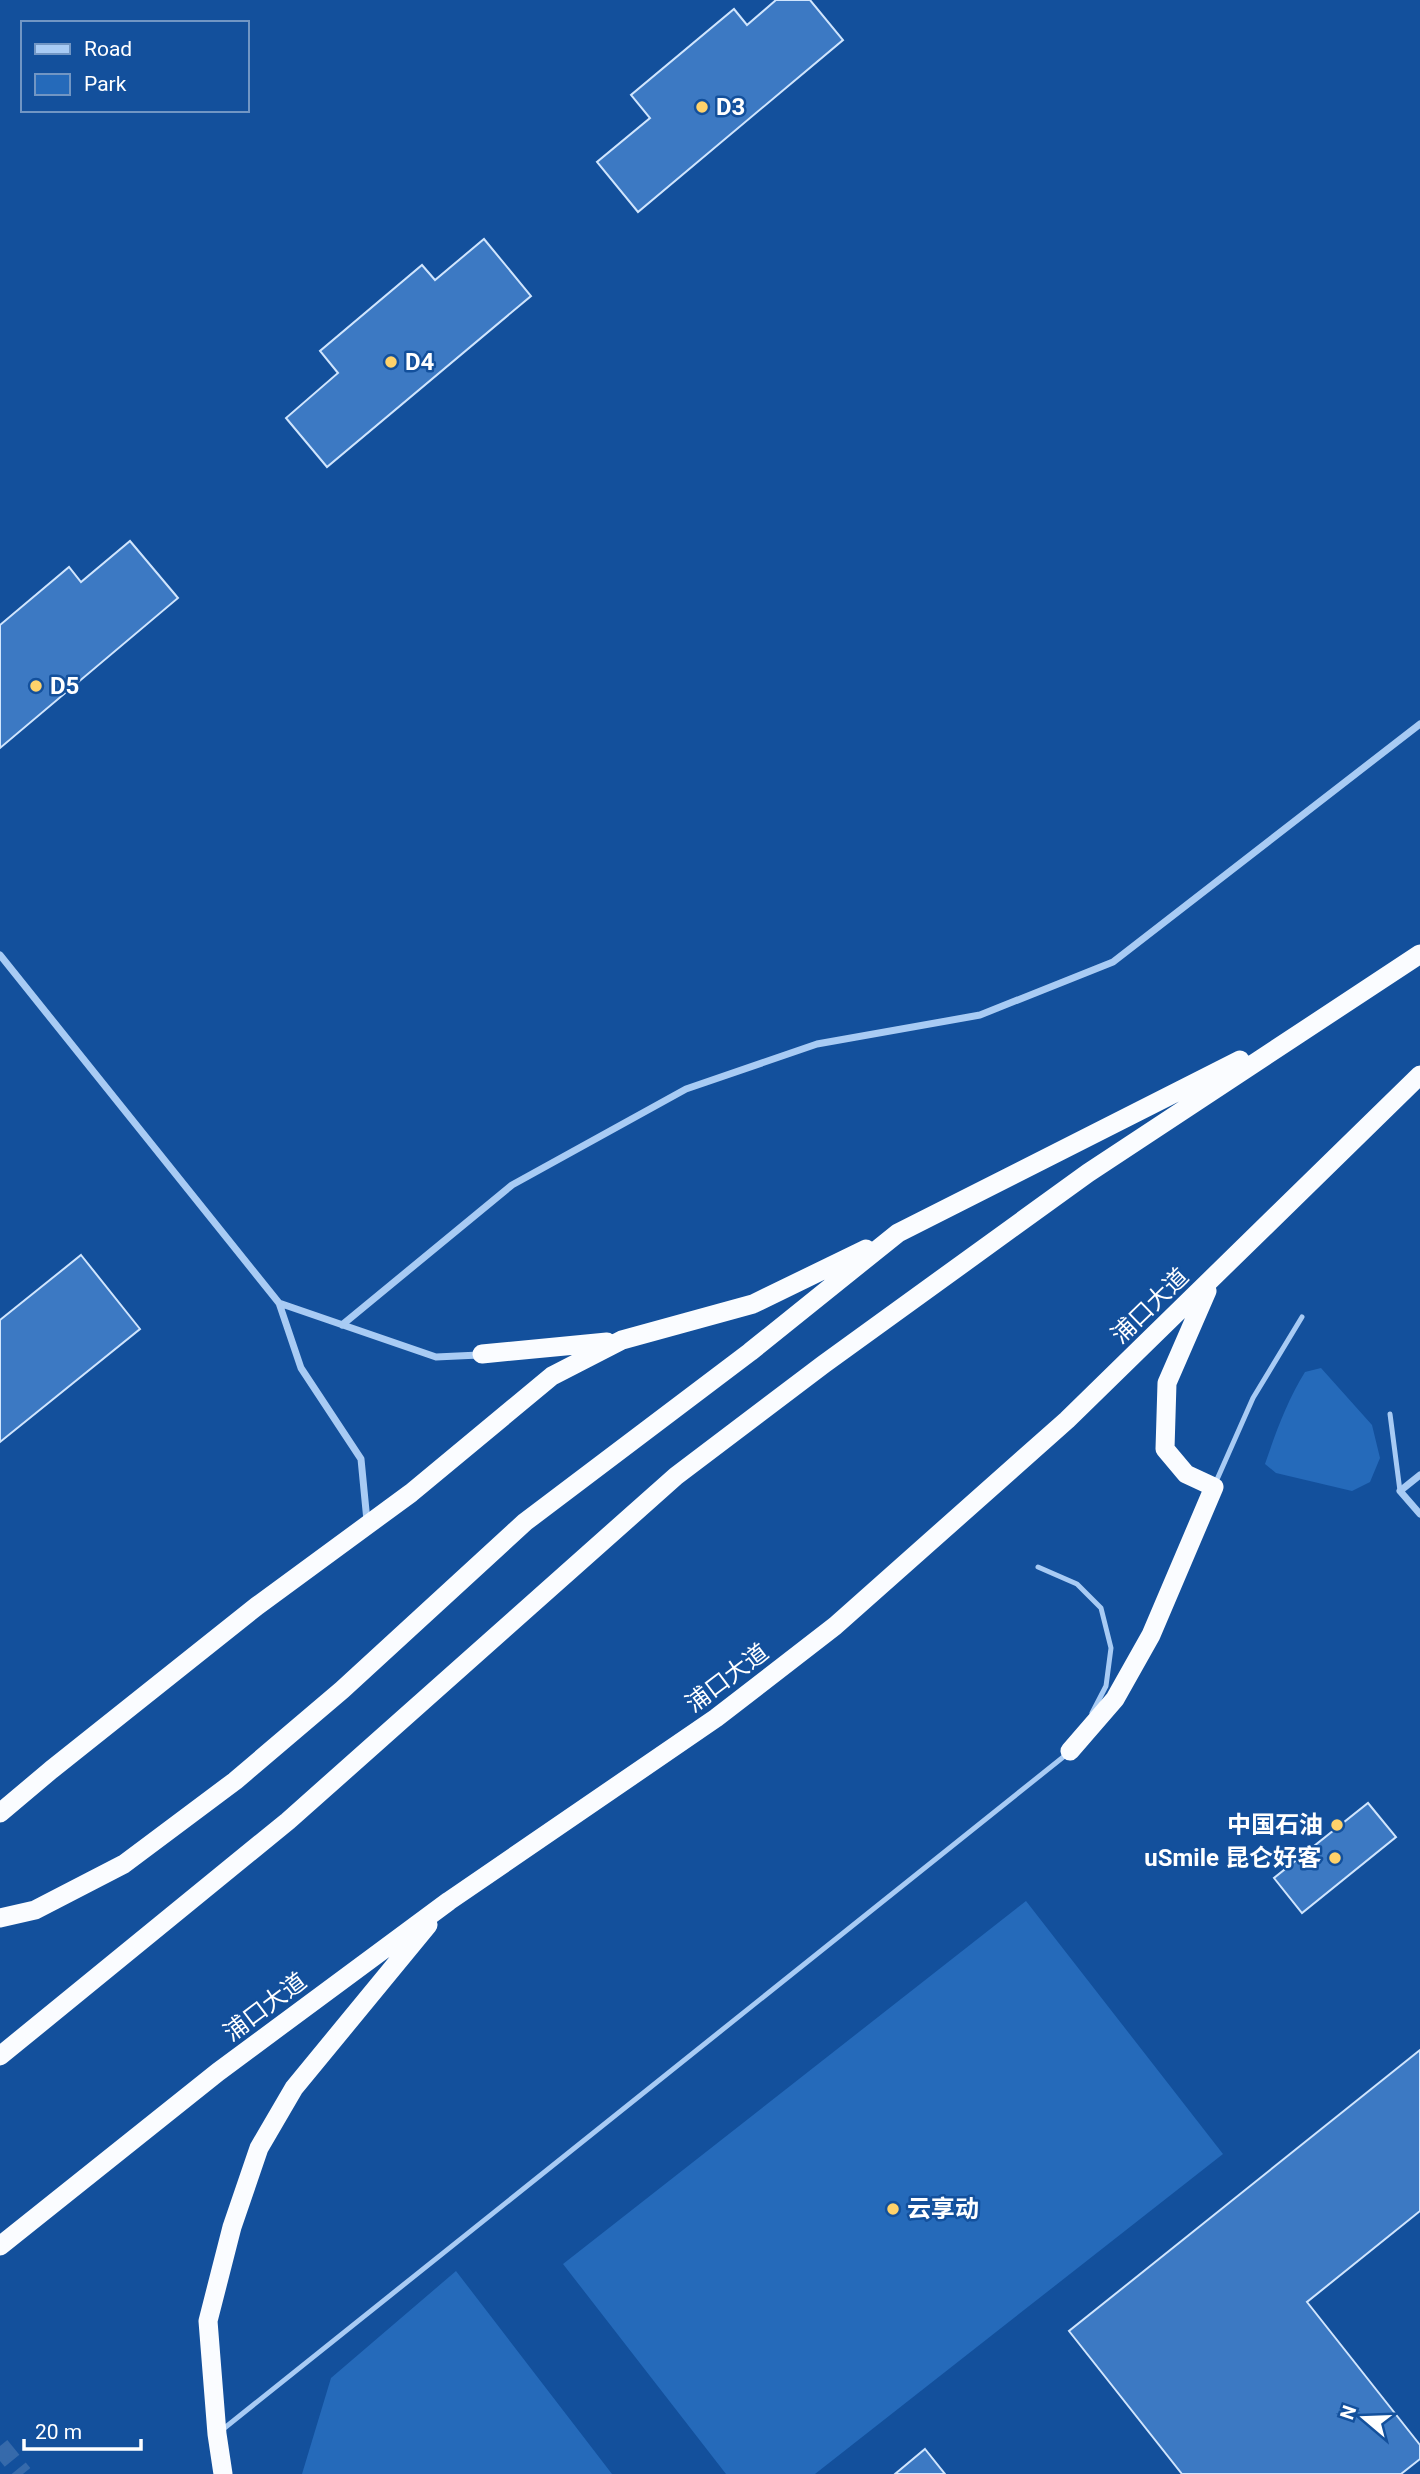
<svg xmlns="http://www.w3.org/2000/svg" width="1420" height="2474" font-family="Roboto,'Noto Sans SC',sans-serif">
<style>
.green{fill:#256aba}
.building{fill:#3c79c3;stroke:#d0e5fd;stroke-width:2}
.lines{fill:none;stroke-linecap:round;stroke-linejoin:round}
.trunk-tunnel{stroke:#366aab;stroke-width:19;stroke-dasharray:19 10;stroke-linecap:butt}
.service{stroke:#a8cbf4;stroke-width:5}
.minor{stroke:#a8cbf4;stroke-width:7}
.trunk{stroke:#fafcff;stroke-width:19}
.poi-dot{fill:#ffd26a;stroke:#13509c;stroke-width:2.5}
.labels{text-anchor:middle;stroke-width:5;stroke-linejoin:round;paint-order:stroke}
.poi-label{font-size:24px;font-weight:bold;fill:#fff;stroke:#13509c;text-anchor:start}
.street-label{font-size:24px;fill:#fff;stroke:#13509c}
</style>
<rect width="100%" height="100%" fill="#13509c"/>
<!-- green -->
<path class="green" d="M 1321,1368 L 1372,1425 L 1380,1458 L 1370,1482 L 1352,1491 L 1276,1473 L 1265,1464 C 1276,1432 1287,1401 1305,1372 Z
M 1026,1901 L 1223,2154 L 815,2474 L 726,2474 L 563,2264 Z
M 456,2271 L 612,2474 L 302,2474 L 331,2378 Z"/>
<!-- building -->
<path class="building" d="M 776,0 L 810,0 L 843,40 L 638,212 L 597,162 L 650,118 L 631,95 L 734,9 L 747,25 Z
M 484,239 L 531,296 L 327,467 L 286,418 L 338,373 L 320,351 L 422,265 L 435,280 Z
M 130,541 L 178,598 L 0,748 L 0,625 L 69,567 L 81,582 Z
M 81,1255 L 140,1329 L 0,1442 L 0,1320 Z
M 1368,1803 L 1396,1837 L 1302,1913 L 1274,1878 Z
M 1420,2050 L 1420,2211 L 1307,2302 L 1420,2445 L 1420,2459 L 1401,2474 L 1182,2474 L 1069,2331 Z
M 925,2449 L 945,2474 L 895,2474 Z"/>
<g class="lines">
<!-- trunk-tunnel -->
<path class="trunk-tunnel" d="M 0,2446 L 23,2474"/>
<!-- service -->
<path class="service" d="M 1390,1414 L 1400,1491
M 1215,1484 L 1253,1398 L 1302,1317
M 1038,1567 L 1077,1584 L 1101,1608 L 1111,1648 L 1106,1686 L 1092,1713
M 222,2430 L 1067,1754"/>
<!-- minor -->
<path class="minor" d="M 0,955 L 279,1303 L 301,1368 L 361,1459 L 367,1521
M 279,1303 L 436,1357 L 479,1355
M 342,1325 L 512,1185 L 686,1089 L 817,1044 L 980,1015 L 1113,962 L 1420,724
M 1420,1475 L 1400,1491 L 1420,1514"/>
<!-- trunk -->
<path class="trunk" d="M 482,1354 L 607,1342
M 1070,1751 L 1115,1699 L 1151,1635 L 1214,1487 L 1186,1474 L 1165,1449 L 1167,1383 L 1207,1291
M 0,1813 L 51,1770 L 257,1606 L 411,1493 L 552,1376 L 622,1340 L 753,1304 L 866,1249
M 0,1918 L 35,1910 L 124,1864 L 235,1781 L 342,1690 L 525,1522 L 750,1352 L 898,1233 L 1240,1060
M 0,2056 L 288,1821 L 676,1476 L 824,1364 L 1088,1173 L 1420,954
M 0,2246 L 218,2072 L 449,1901 L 716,1718 L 835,1626 L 1067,1420 L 1420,1075
M 223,2474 L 217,2434 L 208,2321 L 232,2227 L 259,2148 L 294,2088 L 428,1925"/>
</g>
<!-- markers -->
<g class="poi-dot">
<circle cx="702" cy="107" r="7"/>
<circle cx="391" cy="362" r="7"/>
<circle cx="36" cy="686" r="7"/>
<circle cx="1337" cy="1825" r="7"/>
<circle cx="1335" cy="1858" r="7"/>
<circle cx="893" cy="2209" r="7"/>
</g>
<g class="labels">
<!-- poi labels -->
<g class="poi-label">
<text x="716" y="115">D3</text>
<text x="405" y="370">D4</text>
<text x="50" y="694">D5</text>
<text x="1323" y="1833" text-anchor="end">中国石油</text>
<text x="1321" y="1866" text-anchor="end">uSmile 昆仑好客</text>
<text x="907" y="2217">云享动</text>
</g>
<!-- street labels -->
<g class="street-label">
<text transform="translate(1150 1306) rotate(-44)" y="8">浦口大道</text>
<text transform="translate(727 1678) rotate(-37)" y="8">浦口大道</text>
<text transform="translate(265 2007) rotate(-37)" y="8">浦口大道</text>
</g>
</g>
<!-- legend -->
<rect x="21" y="21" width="228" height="91" fill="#13509c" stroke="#7196c4" stroke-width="2"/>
<rect x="35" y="44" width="35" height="10" fill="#a8cbf4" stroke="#7196c4" stroke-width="2"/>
<text x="84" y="56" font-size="21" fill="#ffffff">Road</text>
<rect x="35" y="74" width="35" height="21" fill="#256aba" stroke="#7196c4" stroke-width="2"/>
<text x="84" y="91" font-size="21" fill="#ffffff">Park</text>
<!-- north arrow -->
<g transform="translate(1364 2418) rotate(289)" stroke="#13509c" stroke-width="5" paint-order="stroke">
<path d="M0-5L12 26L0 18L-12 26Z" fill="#ffffff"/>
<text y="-10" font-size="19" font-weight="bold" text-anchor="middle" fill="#ffffff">N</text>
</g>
<!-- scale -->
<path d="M24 2439v10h117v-10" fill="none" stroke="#ffffff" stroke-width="3.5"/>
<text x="35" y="2439" font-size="21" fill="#ffffff" stroke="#13509c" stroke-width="5" paint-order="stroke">20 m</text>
</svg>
